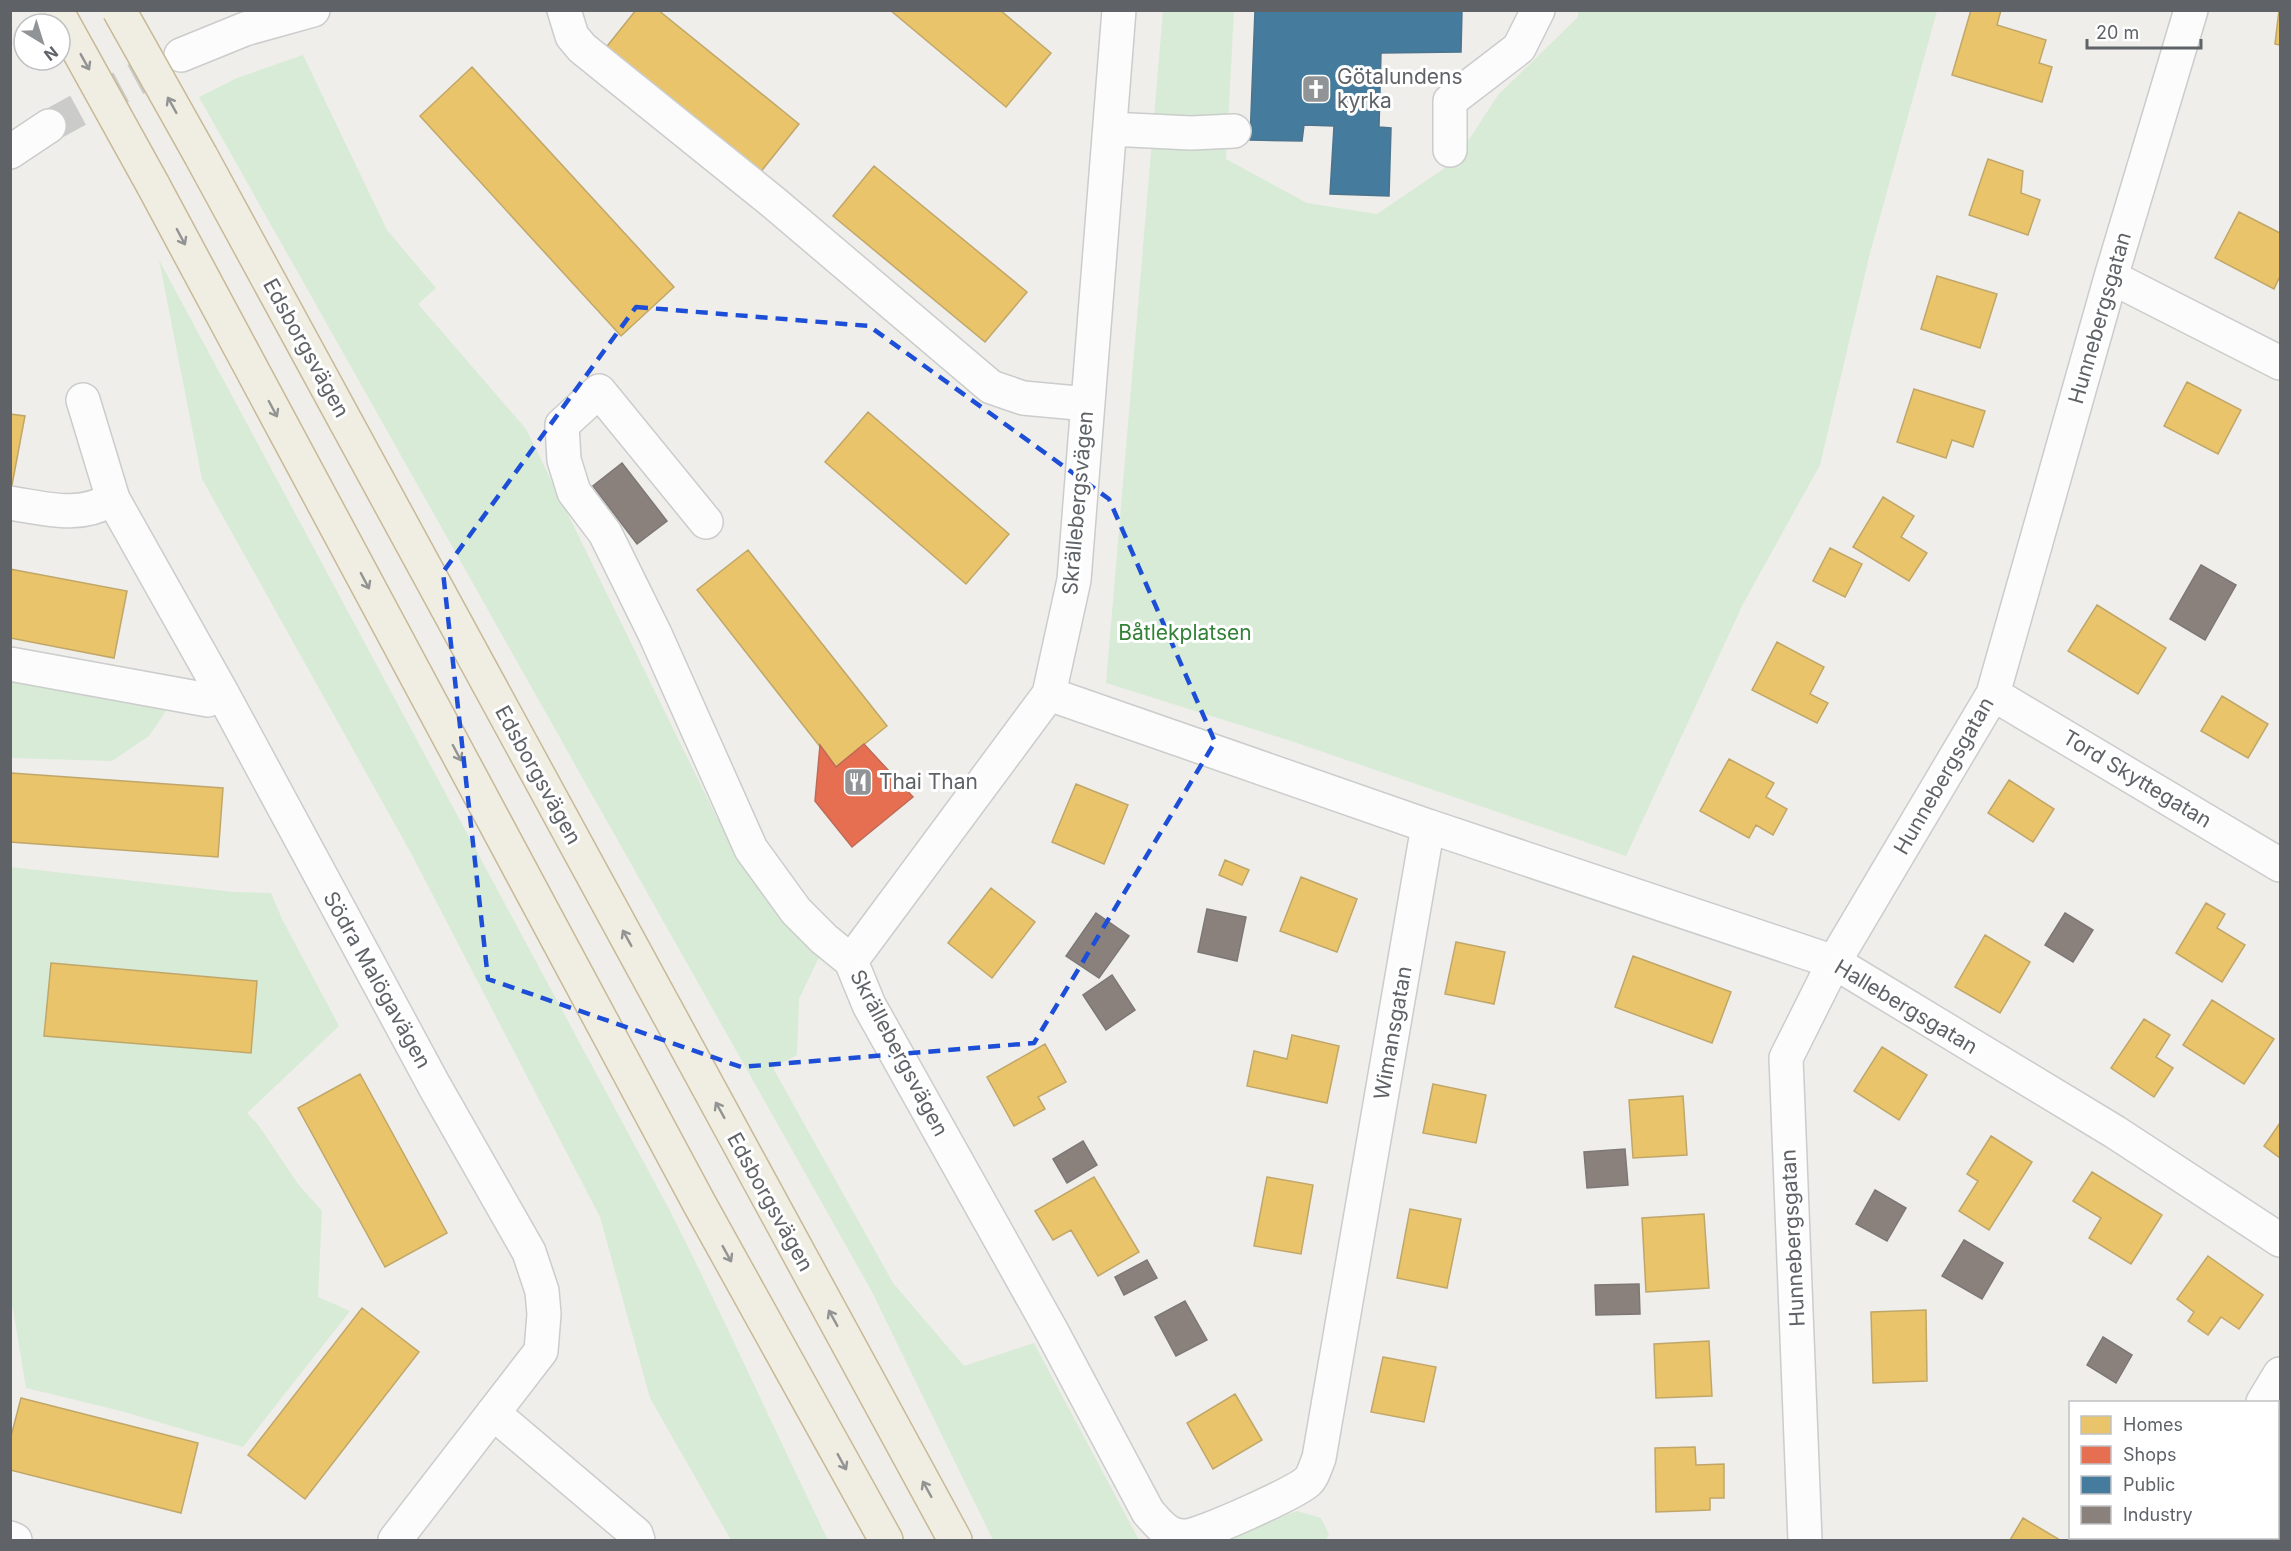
<svg xmlns="http://www.w3.org/2000/svg" width="2291" height="1551" font-family="Inter,sans-serif">
<style>
.green{fill:#d8ebd6}
.homes{fill:#e9c46a;stroke:#c0a769;stroke-width:1.5}
.shops{fill:#e76f51;stroke:#be6b58;stroke-width:1.5}
.public{fill:#457b9d;stroke:#4d748d;stroke-width:1.5}
.industry{fill:#8a817c;stroke:#7d7876;stroke-width:1.5}
.lines{fill:none;stroke-linecap:round;stroke-linejoin:round}
.minor-tunnel{stroke:#cbcbca;stroke-width:33;stroke-dasharray:33 16;stroke-linecap:butt}
.minor-casing{stroke:#cbcccc;stroke-width:36}
.highway-casing{stroke:#c8b996;stroke-width:36}
.minor{stroke:#fdfcfc;stroke-width:33}
.highway{stroke:#f0ede3;stroke-width:33}
.highway-bridge-casing{stroke:#c8b996;stroke-width:36;stroke-linecap:butt}
.highway-bridge{stroke:#f0ede3;stroke-width:33}
.oneway{stroke:#929393}
.marked{fill:none;stroke:#1d4ed8;stroke-width:4.5;stroke-dasharray:12 8;stroke-linejoin:round}
.labels{text-anchor:middle;stroke-width:6;stroke-linejoin:round;paint-order:stroke}
.poi-label{font-size:21px;fill:#5f6368;stroke:#fff;text-anchor:start}
.street-label{font-size:21px;fill:#5f6368;stroke:#fff}
.park-label{font-size:21px;fill:#348238;stroke:#fff}
</style>
<rect width="100%" height="100%" fill="#efeeea"/>
<!-- green -->
<path class="green" d="M 1163,11 L 1234,11 L 1226,159 L 1307,203 L 1377,214 L 1455,161 L 1498,95 L 1578,17 L 1578,11 L 1937,11 L 1870,253 L 1820,465 L 1743,604 L 1626,856 L 1291,741 L 1106,683 Z
M 303,55 L 387,230 L 436,288 L 418,304 L 526,429 L 717,818 L 821,953 L 799,999 L 797,1055 L 773,1068 L 893,1283 L 964,1366 L 1034,1343 L 1139,1540 L 993,1540 L 871,1290 L 199,97 L 237,78 Z
M 159,260 L 670,1211 C 725,1320 775,1431 828,1540 L 731,1540 L 650,1398 L 600,1217 L 412,855 L 202,479 Z
M 11,677 L 161,695 L 165,712 L 149,736 L 112,761 L 11,758 Z
M 10,867 L 234,892 L 271,893 L 282,919 L 339,1026 L 247,1113 L 259,1126 L 298,1184 L 322,1211 L 318,1297 L 350,1311 L 243,1447 L 121,1411 L 26,1388 L 13,1309 L 10,1308 Z
M 1297,1511 L 1321,1518 L 1329,1534 L 1326,1540 L 1215,1540 Z"/>
<!-- homes -->
<path class="homes" d="M 636,10 L 658,10 L 799,124 L 759,174 L 604,50 Z
M 890,10 L 1000,10 L 1051,53 L 1006,107 Z
M 1971,10 L 2001,10 L 1997,25 L 2046,40 L 2039,63 L 2052,67 L 2042,102 L 1952,75 Z
M 2279,10 L 2280,10 L 2280,45 L 2275,44 Z
M 472,67 L 674,287 L 621,336 L 420,116 Z
M 1988,159 L 2023,171 L 2021,193 L 2040,200 L 2028,235 L 1969,215 Z
M 874,166 L 1027,292 L 985,342 L 833,216 Z
M 2239,212 L 2280,233 L 2280,276 L 2274,289 L 2215,258 Z
M 1937,276 L 1997,294 L 1980,348 L 1921,329 Z
M 2187,382 L 2241,410 L 2218,454 L 2164,426 Z
M 1914,389 L 1985,411 L 1973,447 L 1952,440 L 1946,458 L 1897,442 Z
M 868,412 L 1009,534 L 966,584 L 825,462 Z
M 10,414 L 25,416 L 12,485 L 10,485 Z
M 1883,497 L 1914,516 L 1901,537 L 1927,553 L 1909,581 L 1853,547 Z
M 1830,548 L 1862,564 L 1845,597 L 1813,581 Z
M 748,550 L 887,726 L 836,767 L 697,590 Z
M 10,569 L 127,591 L 114,658 L 10,638 Z
M 2097,605 L 2166,648 L 2138,694 L 2068,651 Z
M 1777,642 L 1824,667 L 1810,694 L 1828,703 L 1817,723 L 1752,690 Z
M 2222,696 L 2268,724 L 2248,758 L 2201,731 Z
M 1729,759 L 1774,783 L 1766,797 L 1787,809 L 1773,835 L 1756,825 L 1749,838 L 1700,811 Z
M 11,773 L 223,788 L 218,857 L 10,842 Z
M 2009,780 L 2054,809 L 2033,842 L 1988,813 Z
M 1076,784 L 1128,805 L 1104,864 L 1052,842 Z
M 1225,860 L 1249,870 L 1242,885 L 1219,875 Z
M 1301,877 L 1357,899 L 1337,952 L 1280,931 Z
M 991,888 L 1035,922 L 992,978 L 948,943 Z
M 2206,903 L 2225,914 L 2217,928 L 2245,945 L 2222,982 L 2176,953 Z
M 1985,935 L 2030,962 L 2000,1013 L 1955,987 Z
M 1456,942 L 1505,952 L 1494,1004 L 1445,994 Z
M 1633,956 L 1731,992 L 1712,1043 L 1615,1007 Z
M 51,963 L 257,981 L 251,1053 L 44,1036 Z
M 2212,1000 L 2274,1039 L 2244,1084 L 2183,1045 Z
M 2144,1019 L 2170,1035 L 2156,1057 L 2173,1068 L 2154,1097 L 2111,1068 Z
M 1292,1035 L 1339,1046 L 1327,1103 L 1247,1086 L 1254,1051 L 1287,1059 Z
M 1045,1044 L 1066,1082 L 1038,1097 L 1045,1109 L 1014,1126 L 987,1077 Z
M 1882,1047 L 1927,1075 L 1899,1120 L 1854,1091 Z
M 360,1074 L 447,1233 L 385,1267 L 298,1108 Z
M 1433,1084 L 1486,1095 L 1476,1143 L 1423,1133 Z
M 1683,1096 L 1687,1155 L 1633,1158 L 1629,1100 Z
M 2280,1123 L 2280,1158 L 2264,1146 Z
M 1991,1136 L 2032,1162 L 1989,1230 L 1959,1211 L 1978,1181 L 1967,1174 Z
M 2092,1172 L 2162,1215 L 2131,1264 L 2089,1238 L 2101,1218 L 2073,1201 Z
M 1094,1177 L 1139,1252 L 1098,1276 L 1071,1230 L 1053,1240 L 1035,1211 Z
M 1267,1177 L 1313,1185 L 1301,1254 L 1254,1246 Z
M 1410,1209 L 1461,1219 L 1447,1288 L 1397,1278 Z
M 1704,1214 L 1709,1288 L 1646,1292 L 1642,1218 Z
M 2208,1256 L 2263,1295 L 2239,1329 L 2221,1317 L 2208,1335 L 2188,1321 L 2194,1312 L 2177,1299 Z
M 362,1308 L 419,1352 L 305,1499 L 248,1455 Z
M 1926,1310 L 1927,1381 L 1873,1383 L 1871,1312 Z
M 1709,1341 L 1712,1396 L 1656,1398 L 1654,1344 Z
M 1383,1357 L 1436,1367 L 1424,1422 L 1371,1412 Z
M 1235,1394 L 1262,1440 L 1213,1469 L 1187,1423 Z
M 21,1398 L 198,1443 L 181,1513 L 10,1470 L 10,1440 Z
M 1695,1447 L 1696,1465 L 1724,1464 L 1724,1498 L 1710,1498 L 1710,1510 L 1656,1512 L 1655,1448 Z
M 2023,1518 L 2060,1540 L 2010,1540 Z"/>
<!-- shops -->
<path class="shops" d="M 864,744 L 913,797 L 852,847 L 815,801 L 820,745 L 836,767 Z"/>
<!-- public -->
<path class="public" d="M 1255,10 L 1462,10 L 1461,52 L 1381,53 L 1379,127 L 1391,128 L 1389,196 L 1330,194 L 1334,126 L 1304,125 L 1302,141 L 1250,140 Z"/>
<!-- industry -->
<path class="industry" d="M 622,463 L 667,521 L 637,544 L 593,486 Z
M 2201,565 L 2236,585 L 2205,640 L 2170,619 Z
M 1207,909 L 1246,917 L 1237,961 L 1198,952 Z
M 1096,913 L 1129,936 L 1099,978 L 1066,956 Z
M 2065,913 L 2093,930 L 2073,962 L 2045,945 Z
M 1112,975 L 1135,1010 L 1106,1030 L 1083,995 Z
M 1083,1141 L 1097,1165 L 1067,1183 L 1053,1159 Z
M 1625,1149 L 1628,1185 L 1587,1188 L 1584,1152 Z
M 1875,1190 L 1906,1208 L 1887,1241 L 1856,1224 Z
M 1964,1240 L 2003,1263 L 1982,1299 L 1942,1276 Z
M 1147,1260 L 1157,1278 L 1124,1295 L 1115,1277 Z
M 1639,1284 L 1640,1314 L 1596,1315 L 1595,1285 Z
M 1185,1301 L 1207,1340 L 1176,1356 L 1155,1317 Z
M 2103,1337 L 2132,1355 L 2116,1383 L 2087,1365 Z"/>
<g class="lines">
<!-- minor-tunnel -->
<path class="minor-tunnel" d="M 49,126 L 177,57"/>
<!-- minor casing -->
<g class="minor-casing">
<path id="minor" d="M 564,10 L 572,36 L 582,48 L 773,202 L 991,387 L 1023,398 L 1088,404
M 181,55 L 245,29 L 313,10
M 1110,129 L 1191,133 L 1234,131
M 1450,150 L 1450,101 L 1519,48 L 1538,10
M 10,152 L 49,126
M 2111,277 L 2280,363
M 83,400 L 113,499 L 221,691 L 435,1087 L 529,1252 L 542,1291 L 544,1314 L 541,1351 L 395,1540
M 10,503 C 48,509 78,519 113,499
M 706,522 L 599,391 L 562,425 L 564,460 L 574,492 L 605,533 L 655,634 L 751,849 L 796,911 L 824,939 L 851,961
M 10,664 L 208,700 L 221,691
M 1049,694 L 1428,826 L 1319,1458 C 1316,1465 1313,1477 1307,1482 C 1294,1493 1201,1536 1185,1536 C 1168,1537 1159,1524 1148,1512 L 1051,1330 L 869,1005 L 851,961 L 1049,694 L 1074,580 L 1119,10
M 1993,694 L 2280,865
M 1428,826 L 1834,962 L 2115,1132 L 2280,1240
M 2263,1402 L 2280,1374
M 493,1413 L 636,1534 L 638,1540
M 10,1538 L 15,1540
M 1805,1540 L 1786,1058 L 1834,962 L 1993,694 L 2111,277 L 2191,10
M 2175,1540 L 2177,1538"/>
</g>
<!-- highway casing -->
<g class="highway-casing">
<path id="highway" d="M 201,156 L 955,1540
M 153,185 L 699,1203 L 886,1540"/>
</g>
<!-- minor -->
<use href="#minor" class="minor"/>
<!-- highway -->
<use href="#highway" class="highway"/>
<!-- highway-bridge casing -->
<g class="highway-bridge-casing">
<path id="highway-bridge" d="M 56,10 L 153,185
M 119,10 L 201,156"/>
</g>
<!-- highway-bridge -->
<use href="#highway-bridge" class="highway-bridge"/>
</g>
<!-- one-way arrows -->
<defs><path id="oneway-shaft" d="M-6 0H5M1.5-3L5.5 0L1.5 3" fill="none" stroke-width="1.6" stroke-linecap="round" stroke-linejoin="round" transform="scale(1.5)"/></defs>
<g class="oneway">
<use href="#oneway-shaft" transform="translate(85 62) rotate(61)"/>
<use href="#oneway-shaft" transform="translate(172 105) rotate(-119)"/>
<use href="#oneway-shaft" transform="translate(181 237) rotate(62)"/>
<use href="#oneway-shaft" transform="translate(273 409) rotate(62)"/>
<use href="#oneway-shaft" transform="translate(365 581) rotate(62)"/>
<use href="#oneway-shaft" transform="translate(457 753) rotate(62)"/>
<use href="#oneway-shaft" transform="translate(627 938) rotate(-119)"/>
<use href="#oneway-shaft" transform="translate(720 1110) rotate(-119)"/>
<use href="#oneway-shaft" transform="translate(727 1254) rotate(61)"/>
<use href="#oneway-shaft" transform="translate(833 1318) rotate(-119)"/>
<use href="#oneway-shaft" transform="translate(842 1462) rotate(61)"/>
<use href="#oneway-shaft" transform="translate(927 1489) rotate(-119)"/>
</g>
<!-- marked area -->
<path class="marked" d="M 636,307 L 869,326 L 1109,499 L 1215,742 L 1034,1043 L 741,1067 L 488,979 L 443,572 Z"/>
<!-- icons -->
<defs>
<g id="church-square" transform="scale(1.5)"><rect x="-9" y="-9" width="18" height="18" rx="4" fill="#919496" stroke="#fff"/><path d="M-1.2-6h2.4v3.5h3.3v2.4h-3.3V6h-2.4V-.1h-3.3v-2.4h3.3Z" fill="#fff"/></g>
<g id="restaurant-square" transform="scale(1.5)"><rect x="-9" y="-9" width="18" height="18" rx="4" fill="#919496" stroke="#fff"/><path d="M-5-6h1v4h1v-4h1v4h1v-4h1v5L-1.5 .5V6h-2V.5L-5-1ZM5-6V6H3V1.5H1.5Q1.5-4 5-6Z" fill="#fff"/></g>
</defs>
<g fill-rule="evenodd">
<use href="#church-square" x="1316" y="89"/>
<use href="#restaurant-square" x="858" y="782"/>
</g>
<g class="labels">
<!-- poi labels -->
<g class="poi-label">
<text x="1337" y="84">Götalundens<tspan x="1337" dy="24">kyrka</tspan></text>
<text x="879" y="789">Thai Than</text>
</g>
<!-- street labels -->
<g class="street-label">
<text transform="translate(2100 318) rotate(-74)" y="7">Hunnebergsgatan</text>
<text transform="translate(306 348) rotate(61)" y="7">Edsborgsvägen</text>
<text transform="translate(1078 503) rotate(-85)" y="7">Skrällebergsvägen</text>
<text transform="translate(538 775) rotate(61)" y="7">Edsborgsvägen</text>
<text transform="translate(1944 776) rotate(-60)" y="7">Hunnebergsgatan</text>
<text transform="translate(2137 779) rotate(31)" y="7">Tord Skyttegatan</text>
<text transform="translate(377 980) rotate(61)" y="7">Södra Malögavägen</text>
<text transform="translate(1906 1007) rotate(31)" y="7">Hallebergsgatan</text>
<text transform="translate(1393 1033) rotate(-80)" y="7">Wimansgatan</text>
<text transform="translate(899 1053) rotate(62)" y="7">Skrällebergsvägen</text>
<text transform="translate(770 1202) rotate(61)" y="7">Edsborgsvägen</text>
<text transform="translate(1793 1238) rotate(-93)" y="7">Hunnebergsgatan</text>
</g>
<!-- park labels -->
<g class="park-label">
<text x="1185" y="640">Båtlekplatsen</text>
</g>
</g>
<!-- border -->
<rect width="2291" height="1551" fill="none" stroke="#5f6368" stroke-width="24"/>
<!-- legend -->
<rect x="2069" y="1401" width="210" height="138" fill="#ffffff" stroke="#bfc1c3" stroke-width="1.5"/>
<rect x="2081" y="1416" width="30" height="18" fill="#e9c46a" stroke="#bfc1c3" stroke-width="1.5"/>
<text x="2123" y="1431" font-size="18" fill="#5f6368">Homes</text>
<rect x="2081" y="1446" width="30" height="18" fill="#e76f51" stroke="#bfc1c3" stroke-width="1.5"/>
<text x="2123" y="1461" font-size="18" fill="#5f6368">Shops</text>
<rect x="2081" y="1476" width="30" height="18" fill="#457b9d" stroke="#bfc1c3" stroke-width="1.5"/>
<text x="2123" y="1491" font-size="18" fill="#5f6368">Public</text>
<rect x="2081" y="1506" width="30" height="18" fill="#8a817c" stroke="#bfc1c3" stroke-width="1.5"/>
<text x="2123" y="1521" font-size="18" fill="#5f6368">Industry</text>
<!-- north arrow -->
<g transform="translate(42 42) rotate(142)"><circle r="28" fill="#ffffff" stroke="#bfc1c3" stroke-width="1.5"/>
<path d="M0-4.5L10 22L0 15L-10 22Z" fill="#919496"/>
<text y="-9" font-size="16" font-weight="bold" text-anchor="middle" fill="#5f6368">N</text>
</g>
<!-- scale -->
<path d="M2087 39v9h114v-9" fill="none" stroke="#5f6368" stroke-width="3"/>
<text x="2096" y="39" font-size="18" fill="#5f6368" stroke="#ffffff" stroke-width="4.5" paint-order="stroke">20 m</text>
</svg>
